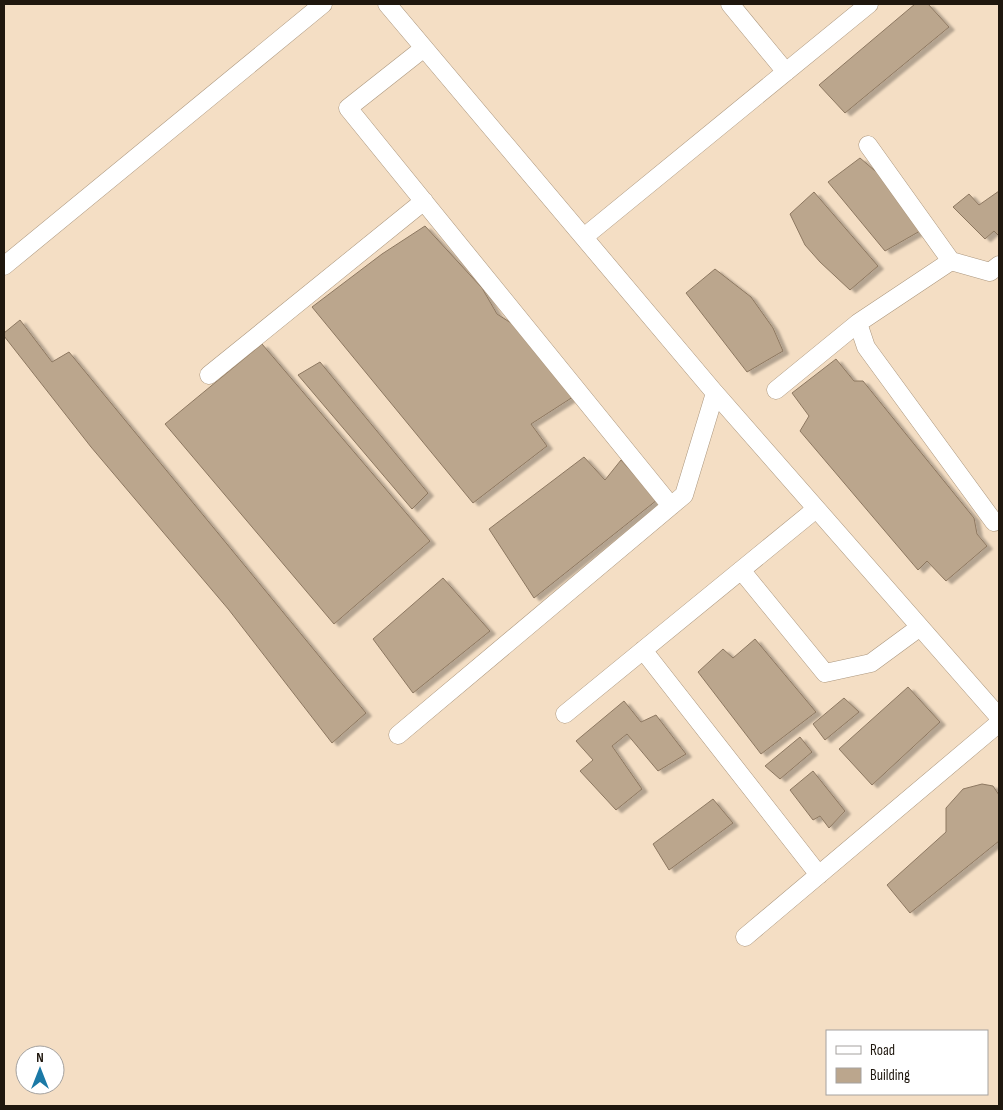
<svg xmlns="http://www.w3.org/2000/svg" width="1003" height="1110" font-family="'Sofia Sans Condensed',sans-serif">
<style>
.building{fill:#bba68d;stroke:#8d7861;filter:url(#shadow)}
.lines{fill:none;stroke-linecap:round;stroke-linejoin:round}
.minor-casing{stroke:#ac977e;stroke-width:19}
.minor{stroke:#fff;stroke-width:18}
</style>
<defs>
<filter id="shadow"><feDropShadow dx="5.5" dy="3" stdDeviation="1" flood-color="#0004"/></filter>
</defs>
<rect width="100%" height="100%" fill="#f4dec4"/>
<!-- building -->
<path class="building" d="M 915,4 L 928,4 L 949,27 L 845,113 L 819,85 Z
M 860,158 L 881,176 L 920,231 L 885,251 L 828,182 Z
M 999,191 L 999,236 L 994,231 L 985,239 L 953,207 L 969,194 L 979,205 Z
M 814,192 L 878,266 L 850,290 L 820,262 L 805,245 L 790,214 Z
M 425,226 L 482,288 L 497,314 L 522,330 L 576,395 L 531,424 L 547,446 L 473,503 L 312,307 L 382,254 Z
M 715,269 L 751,297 L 773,328 L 783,351 L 747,372 L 686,293 Z
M 20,320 L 52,362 L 69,352 L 366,713 L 332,743 L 229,610 L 91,447 L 4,336 L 4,333 Z
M 262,344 L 430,541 L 334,624 L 165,424 Z
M 836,359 L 854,381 L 863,381 L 974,518 L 977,534 L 987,546 L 946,581 L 927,561 L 918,570 L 800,431 L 809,416 L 792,393 Z
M 320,362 L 428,493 L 412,509 L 298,375 Z
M 584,457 L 605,480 L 621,460 L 657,500 L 534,598 L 489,529 Z
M 443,578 L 490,631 L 413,693 L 373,639 Z
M 755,639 L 816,712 L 761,754 L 698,672 L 723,649 L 733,658 Z
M 908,687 L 940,722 L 872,785 L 839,749 Z
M 844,698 L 859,712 L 825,740 L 813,724 Z
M 624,701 L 641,722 L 656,715 L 686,754 L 658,771 L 627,734 L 612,746 L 642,789 L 616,810 L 580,771 L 593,760 L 576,741 Z
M 800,737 L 812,752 L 780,779 L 765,766 Z
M 813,771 L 845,811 L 829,828 L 820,816 L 813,820 L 790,790 Z
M 982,784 L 993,786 L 999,795 L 999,841 L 910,913 L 887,885 L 946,832 L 946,808 L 963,789 Z
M 713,799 L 733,823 L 669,870 L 653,844 Z"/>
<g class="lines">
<!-- minor casing -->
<g class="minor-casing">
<path id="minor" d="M 387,4 L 715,393 L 684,495 L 398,735
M 730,4 L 786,72
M 424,48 L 348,108 L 671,506
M 868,145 L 951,261 L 990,272 L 999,265
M 584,237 L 869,4
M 951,261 L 858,323 L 866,347 L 994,522
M 4,266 L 323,4
M 209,375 L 424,201
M 776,390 L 858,323
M 715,393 L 999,717
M 741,570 L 825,673 L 871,663 L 920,627
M 643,650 L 819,875
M 565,714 L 816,509
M 745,937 L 999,723"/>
</g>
<!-- minor -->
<use href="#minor" class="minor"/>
</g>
<!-- border -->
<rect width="1003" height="1110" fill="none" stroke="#1f170e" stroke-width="10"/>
<!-- legend -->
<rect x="826" y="1030" width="162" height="65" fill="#ffffff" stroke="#a5a29f"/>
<rect x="836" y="1046" width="25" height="8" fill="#ffffff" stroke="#a5a29f"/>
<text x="870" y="1055" font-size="15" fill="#1f170e">Road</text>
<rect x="836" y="1068" width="25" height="15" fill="#bba68d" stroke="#a5a29f"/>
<text x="870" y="1080" font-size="15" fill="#1f170e">Building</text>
<!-- north arrow -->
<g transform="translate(40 1070)"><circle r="24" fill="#ffffff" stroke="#a5a29f"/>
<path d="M0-4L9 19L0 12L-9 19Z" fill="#1b79a6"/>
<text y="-8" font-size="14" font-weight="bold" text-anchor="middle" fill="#1f170e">N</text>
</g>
</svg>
